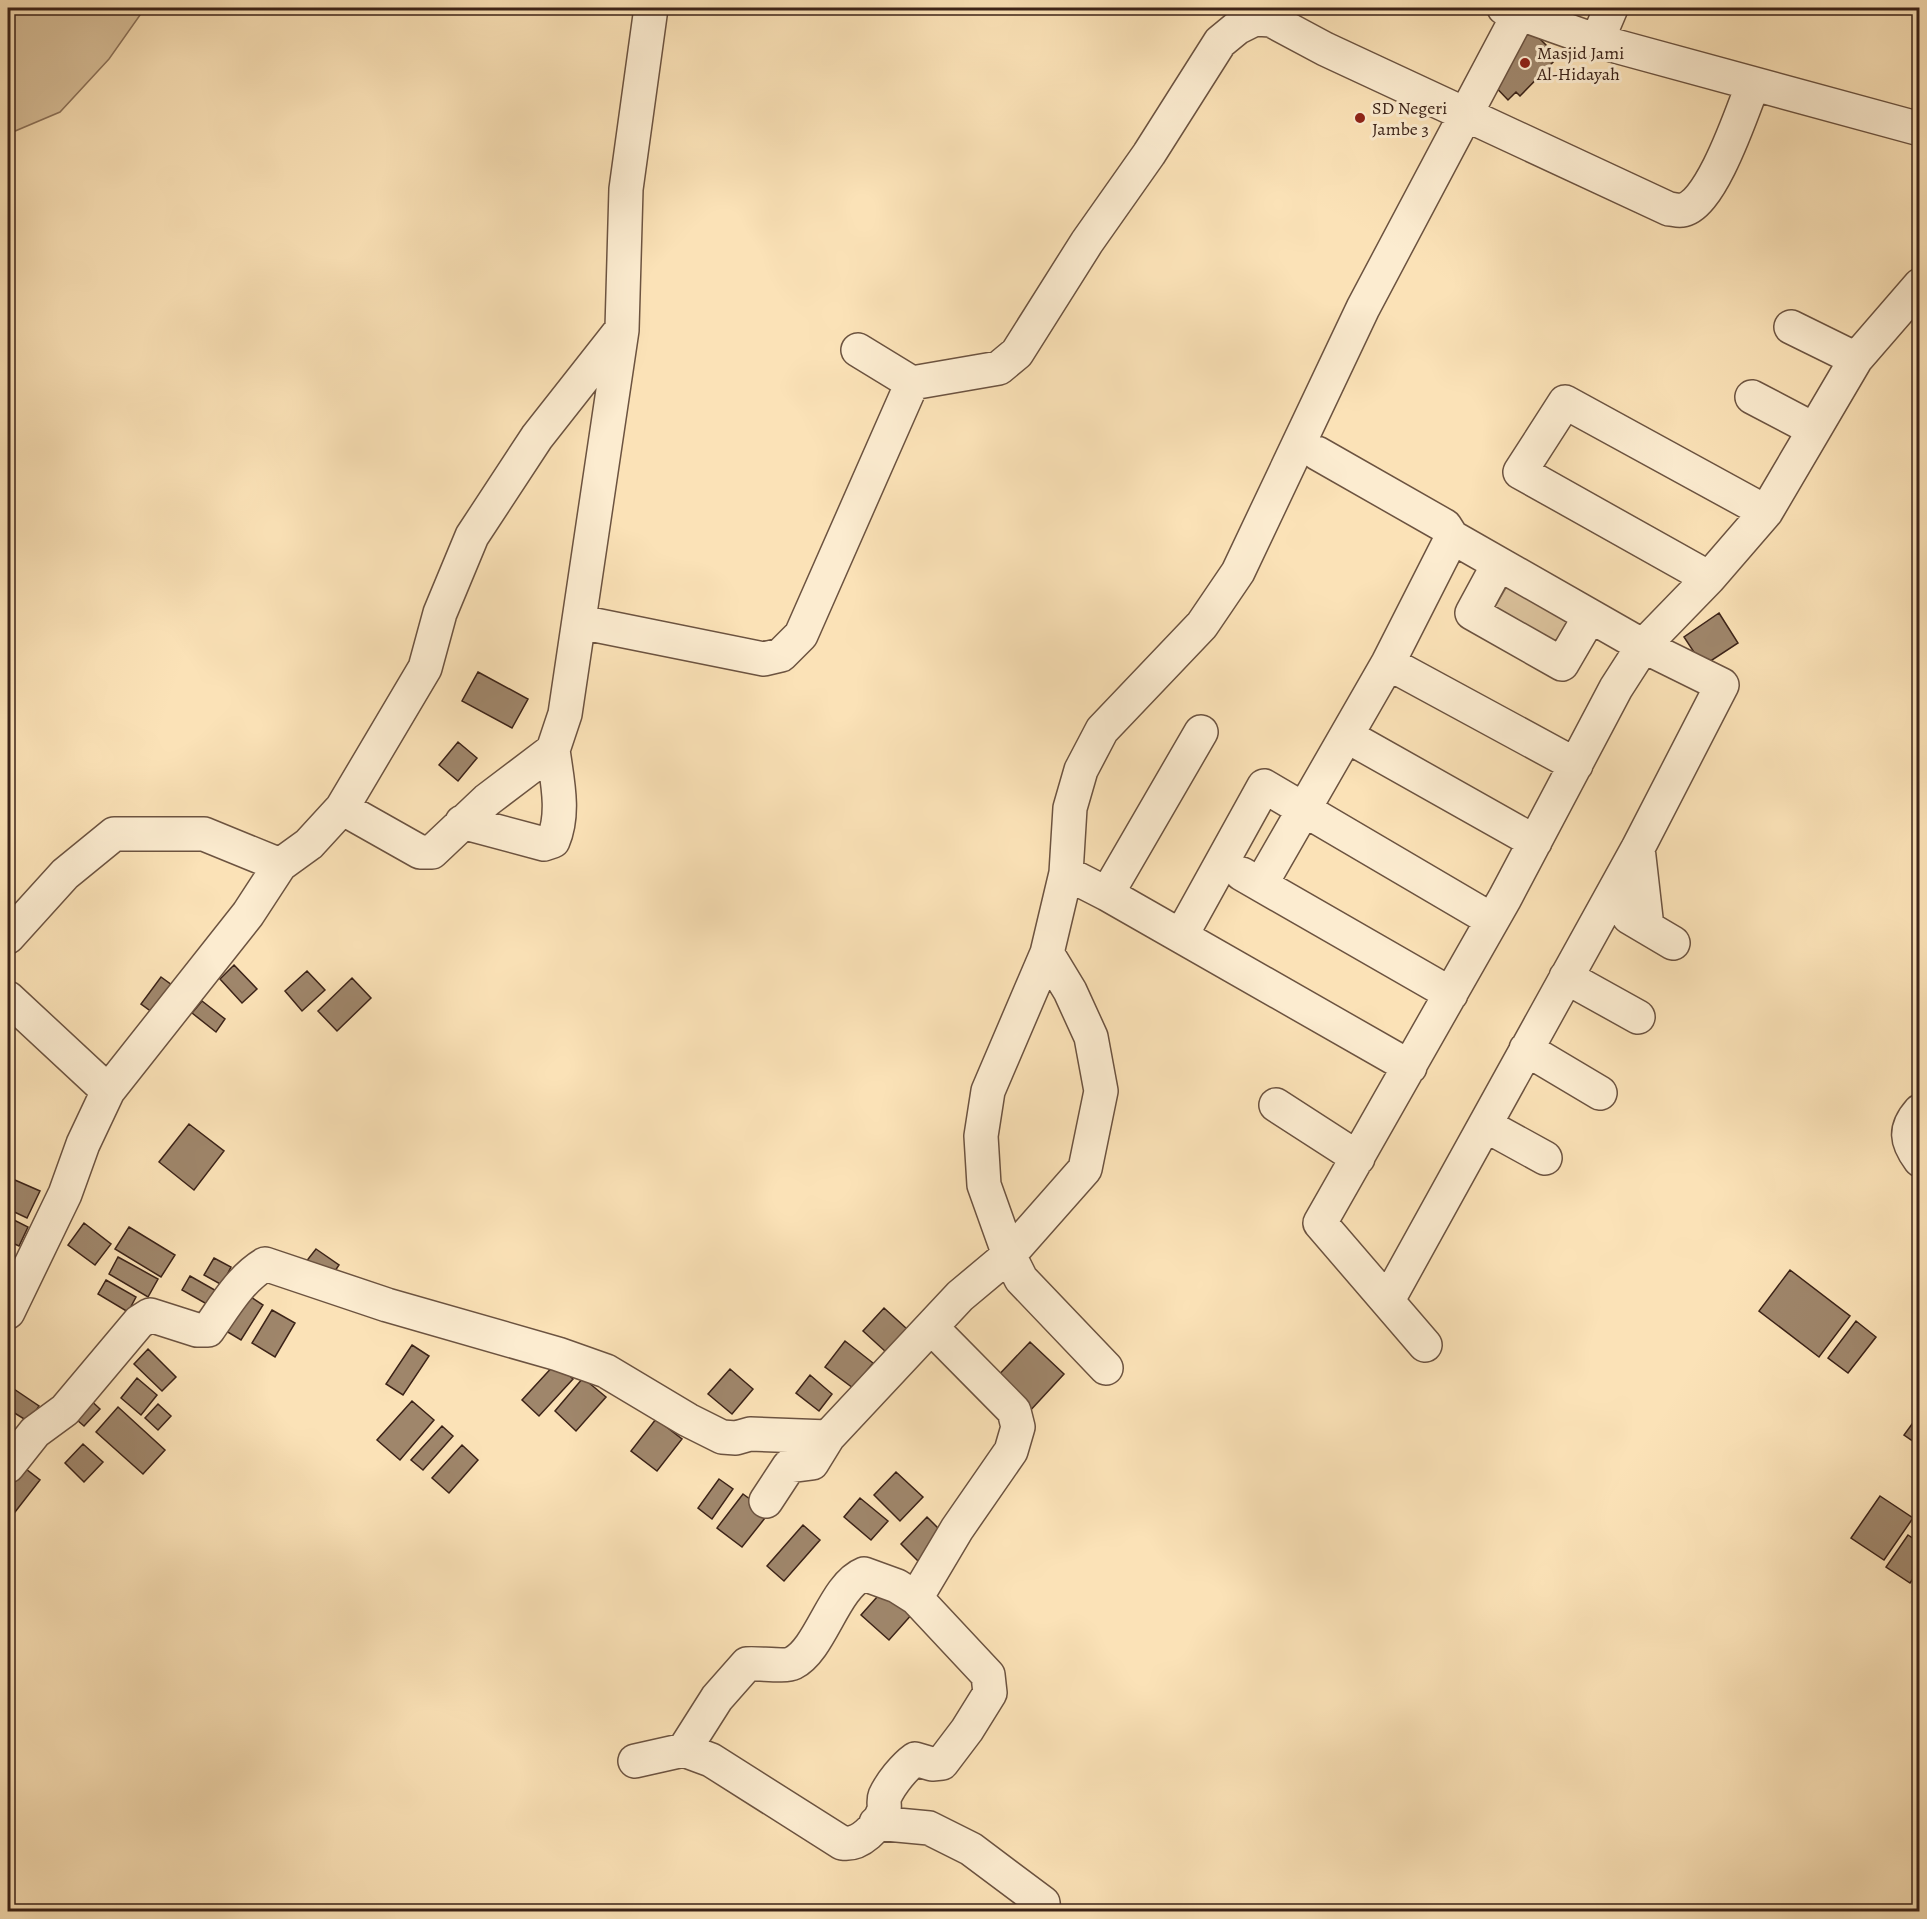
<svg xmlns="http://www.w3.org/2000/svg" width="1927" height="1919" font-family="Alegreya,serif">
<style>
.green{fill:#dbc29c;stroke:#8c725a;stroke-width:1.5}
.building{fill:#9f866b;stroke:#3c2318;stroke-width:1.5}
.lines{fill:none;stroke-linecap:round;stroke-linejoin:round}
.minor-casing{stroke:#6c5340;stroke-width:36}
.minor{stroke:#fcecd0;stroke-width:33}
.poi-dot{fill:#8f2418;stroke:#fcecd0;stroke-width:2}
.labels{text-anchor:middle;stroke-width:6;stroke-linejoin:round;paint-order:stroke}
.poi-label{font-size:18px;fill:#3c2318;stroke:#fcecd0;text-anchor:start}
</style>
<rect width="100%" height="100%" fill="#fbe2b7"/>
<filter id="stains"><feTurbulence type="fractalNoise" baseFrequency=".00333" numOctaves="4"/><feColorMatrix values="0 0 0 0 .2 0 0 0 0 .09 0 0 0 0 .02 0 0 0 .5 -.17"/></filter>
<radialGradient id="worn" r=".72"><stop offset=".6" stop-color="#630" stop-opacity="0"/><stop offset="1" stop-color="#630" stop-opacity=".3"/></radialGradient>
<!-- green -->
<path class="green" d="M 8,8 L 145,8 L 109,59 L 60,112 L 8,134 Z
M 1511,579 L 1576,617 L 1554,653 L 1490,615 Z"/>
<!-- building -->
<path class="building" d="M 1530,29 L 1558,57 L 1520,96 L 1516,92 L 1508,100 L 1489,80 L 1492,69 Z
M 1719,613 L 1738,643 L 1703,666 L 1684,637 Z
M 478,672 L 528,699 L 512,728 L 462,701 Z
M 458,742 L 477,758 L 458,781 L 439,765 Z
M 234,965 L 257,989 L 242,1003 L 220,979 Z
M 307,971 L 325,990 L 302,1011 L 285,991 Z
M 161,977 L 176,988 L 156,1015 L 141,1004 Z
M 352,978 L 371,998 L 337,1031 L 318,1011 Z
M 202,1001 L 225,1019 L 216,1032 L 192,1013 Z
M 189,1124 L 224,1151 L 194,1190 L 159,1162 Z
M 8,1177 L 40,1191 L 27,1218 L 8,1209 Z
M 8,1217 L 28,1227 L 19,1246 L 8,1241 Z
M 84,1223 L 111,1244 L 95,1265 L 68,1245 Z
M 129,1227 L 175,1255 L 161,1277 L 115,1249 Z
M 316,1249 L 339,1265 L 329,1280 L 305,1263 Z
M 118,1257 L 158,1279 L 148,1297 L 109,1274 Z
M 214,1258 L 231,1267 L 222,1285 L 204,1275 Z
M 1790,1270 L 1850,1316 L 1819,1357 L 1759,1311 Z
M 190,1276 L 220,1293 L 212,1307 L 182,1290 Z
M 106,1280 L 136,1297 L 128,1312 L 98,1294 Z
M 243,1292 L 263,1305 L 241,1340 L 221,1328 Z
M 884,1308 L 907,1329 L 886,1352 L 863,1331 Z
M 272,1310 L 295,1323 L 275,1357 L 252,1343 Z
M 1856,1321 L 1876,1337 L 1848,1373 L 1828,1358 Z
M 845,1341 L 873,1363 L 853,1388 L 825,1367 Z
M 1030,1342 L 1064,1374 L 1028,1413 L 993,1381 Z
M 412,1345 L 429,1356 L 403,1395 L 386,1384 Z
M 148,1349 L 176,1377 L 162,1391 L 134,1364 Z
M 556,1363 L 573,1379 L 539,1416 L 522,1400 Z
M 730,1369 L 753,1389 L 732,1414 L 708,1394 Z
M 810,1375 L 832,1394 L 819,1411 L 796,1393 Z
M 137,1378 L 157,1395 L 141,1415 L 121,1398 Z
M 583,1378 L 606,1397 L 576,1431 L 555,1411 Z
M 8,1385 L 39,1406 L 29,1422 L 8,1409 Z
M 86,1396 L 100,1409 L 84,1426 L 70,1414 Z
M 412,1401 L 434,1420 L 400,1460 L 377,1440 Z
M 158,1404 L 171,1416 L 158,1430 L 145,1418 Z
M 118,1407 L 165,1450 L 143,1474 L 96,1432 Z
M 1920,1413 L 1920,1446 L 1904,1435 Z
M 656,1419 L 682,1439 L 657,1471 L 631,1451 Z
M 442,1426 L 453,1436 L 423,1470 L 411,1460 Z
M 83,1444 L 103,1462 L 84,1482 L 65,1463 Z
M 462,1445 L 478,1460 L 449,1493 L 432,1478 Z
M 17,1462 L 40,1480 L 8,1521 L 8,1474 Z
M 896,1472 L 923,1497 L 900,1521 L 874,1495 Z
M 719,1479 L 733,1489 L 712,1519 L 698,1508 Z
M 743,1494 L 769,1513 L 742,1547 L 717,1528 Z
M 1880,1496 L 1913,1518 L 1884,1560 L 1851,1538 Z
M 860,1498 L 888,1521 L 871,1540 L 844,1517 Z
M 927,1517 L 944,1534 L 918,1561 L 901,1544 Z
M 803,1525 L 820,1540 L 784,1581 L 767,1566 Z
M 1908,1535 L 1920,1543 L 1920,1569 L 1910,1583 L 1886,1567 Z
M 885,1588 L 913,1613 L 889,1640 L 861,1615 Z"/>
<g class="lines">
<!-- minor casing -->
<g class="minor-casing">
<path id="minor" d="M 1504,8 L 1597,41 L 1920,129
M 1271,20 L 1325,49 L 1669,209 C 1673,209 1678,211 1682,210 C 1711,207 1743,109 1753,84
M 1597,41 L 1611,8
M 1791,327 L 1856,359
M 858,350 L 912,383 L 999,368 L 1017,353 L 1087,242 L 1149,154 L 1220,42 L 1237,28 L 1255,19 L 1271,20 L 1277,8
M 1752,397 L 1813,429
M 1317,453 L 1445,526 L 1452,537
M 1498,565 L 1472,613 L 1562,664 L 1590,616
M 1709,578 L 1520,472 L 1565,402 L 1766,512
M 580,622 L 764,659 L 781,655 L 801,635 L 912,383
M 1388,663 L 1576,765
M 1347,736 L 1535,842
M 342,808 L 420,852 L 432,852 L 487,800 L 553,750 L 565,714 L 622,330
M 462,822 L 544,844 L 553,841 C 565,813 557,780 553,750
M 1638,848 L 1647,927
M 1066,873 L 1107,894 L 1410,1067
M 1242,874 L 1451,994
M 1261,884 L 1388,663 L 1452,537 L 1643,646 L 1722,685 L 1638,848 L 1388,1300
M 1107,894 L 1201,732
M 1629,917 L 1673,943
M 1181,936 L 1264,786 L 1492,920
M 8,937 L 65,874 L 114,834 L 204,834 L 280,865
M 1047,953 L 988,1091 L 981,1136 L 984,1185 L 1009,1255 L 1021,1279 L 1106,1368
M 1566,977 L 1638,1017
M 8,998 L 108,1091
M 1526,1049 L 1600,1093
M 1276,1105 L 1358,1158
M 1920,1111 C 1904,1129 1906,1141 1920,1160
M 1485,1125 L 1545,1158
M 8,1312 L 65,1194 L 83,1144 L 108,1091 L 248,914 L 280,865 L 309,844 L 342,808 L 425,668 L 440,613 L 472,536 L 537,437 L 622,329 L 626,189 L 651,8
M 1425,1345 L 1320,1223 L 1505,898 L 1616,688 L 1643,646 L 1709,578 L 1766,512 L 1856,359 L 1920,285
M 8,1466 L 35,1432 L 65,1410 L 139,1322 L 150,1315 L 197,1330 L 208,1330 C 225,1306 240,1279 265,1264 L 387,1305 L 558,1354 L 606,1371 L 688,1420 L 722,1437 L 736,1438 L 750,1434 L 828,1437
M 766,1501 L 789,1466 L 812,1463 L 828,1437 L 960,1296 L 1009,1255 L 1085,1169 L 1101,1091 L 1091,1037 L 1070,991 L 1047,953 L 1066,873 L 1070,808 L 1081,770 L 1102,730 L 1202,625 L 1238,572 L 1363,308 L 1522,8
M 916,1598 L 957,1529 L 1011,1451 L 1018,1427 L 1014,1411 L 932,1328
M 635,1761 L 684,1750 L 711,1760 L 842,1843 C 860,1846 878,1827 884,1810 C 885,1806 883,1801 885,1796 C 891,1783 904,1767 915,1759 L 932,1764 L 942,1763 L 967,1730 L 990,1693 L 988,1675 L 916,1598 L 897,1586 L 864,1574 C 834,1586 821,1649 793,1663 C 785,1667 759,1663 747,1664 L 717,1698 L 684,1750
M 876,1823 L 929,1828 L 971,1849 L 1043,1903 L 1044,1912"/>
</g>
<!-- minor -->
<use href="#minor" class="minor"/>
</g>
<!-- markers -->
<g class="poi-dot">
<circle cx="1525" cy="63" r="6"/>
<circle cx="1360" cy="118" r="6"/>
</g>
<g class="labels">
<!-- poi labels -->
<g class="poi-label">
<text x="1537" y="59">Masjid Jami<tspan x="1537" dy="21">Al-Hidayah</tspan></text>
<text x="1372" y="114">SD Negeri<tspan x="1372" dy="21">Jambe 3</tspan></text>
</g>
</g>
<!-- margin -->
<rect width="1927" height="1919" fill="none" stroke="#fbe2b7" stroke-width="30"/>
<rect x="9" y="9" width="1909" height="1901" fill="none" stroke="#3c2318" stroke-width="3"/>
<rect x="15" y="15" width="1897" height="1889" fill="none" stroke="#3c2318" stroke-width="1.5"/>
<rect width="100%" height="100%" filter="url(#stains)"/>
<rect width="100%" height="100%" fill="url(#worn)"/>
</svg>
